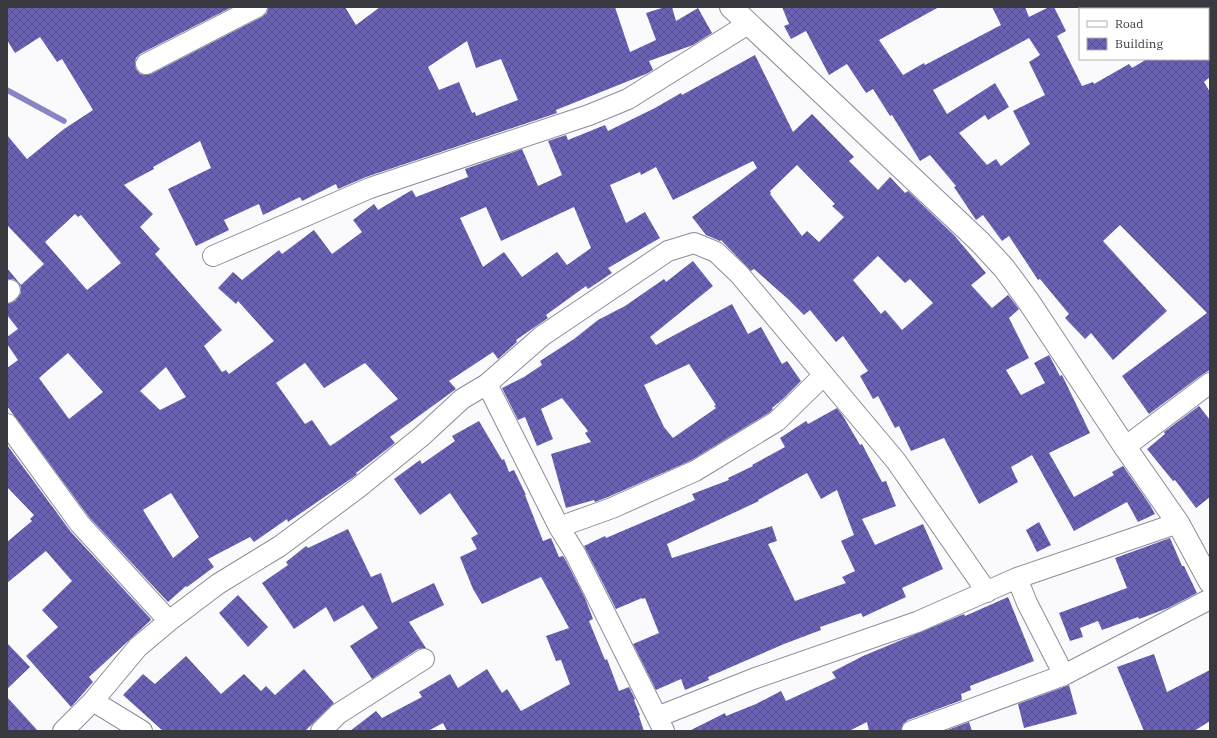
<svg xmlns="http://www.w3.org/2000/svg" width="1217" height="738" font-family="'IBM Plex Serif',serif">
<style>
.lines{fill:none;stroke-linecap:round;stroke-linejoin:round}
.stream{stroke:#8985c5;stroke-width:5.5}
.building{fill:url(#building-cross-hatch);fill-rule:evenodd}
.street-casing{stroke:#8b8b9b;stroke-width:22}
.secondary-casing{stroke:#8b8b9b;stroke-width:24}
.street{stroke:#fff;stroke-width:20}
.secondary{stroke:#fff;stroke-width:22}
</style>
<defs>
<pattern id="building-cross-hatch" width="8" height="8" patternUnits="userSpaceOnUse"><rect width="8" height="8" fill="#6a62b4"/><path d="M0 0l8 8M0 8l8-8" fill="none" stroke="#544e8c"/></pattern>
</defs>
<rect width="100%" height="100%" fill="#fafafd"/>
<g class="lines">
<!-- stream -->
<path class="stream" d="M 7,90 L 64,121"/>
</g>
<!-- building -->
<path class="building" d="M 7,7 L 232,7 L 140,54 L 136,58 L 135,63 L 136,69 L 140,74 L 146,75 L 151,74 L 262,17 L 267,13 L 268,7 L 345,7 L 356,25 L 380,7 L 615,7 L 630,52 L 656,40 L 646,13 L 665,7 L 672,7 L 676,21 L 698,8 L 712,33 L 693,45 L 649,61 L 653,70 L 646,74 L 556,110 L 557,113 L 366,177 L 338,189 L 336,184 L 302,201 L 300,197 L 263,215 L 259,204 L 224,220 L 229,230 L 196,246 L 168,189 L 211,168 L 200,141 L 153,167 L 154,169 L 124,185 L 153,214 L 140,227 L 160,249 L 155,254 L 222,330 L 204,346 L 222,372 L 226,370 L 229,374 L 274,341 L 238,301 L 236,304 L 218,288 L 233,272 L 242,280 L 279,250 L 282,254 L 314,230 L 332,254 L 362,232 L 353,220 L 374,204 L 378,210 L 412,190 L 416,197 L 468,177 L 465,169 L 522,149 L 538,186 L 562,175 L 548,141 L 566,135 L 568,140 L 605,125 L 608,131 L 655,108 L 681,93 L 682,95 L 755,55 L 793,132 L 812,114 L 854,157 L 849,161 L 878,190 L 890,177 L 905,193 L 908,191 L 954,235 L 986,273 L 971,285 L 992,308 L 1008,295 L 1019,309 L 1009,318 L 1029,358 L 1006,370 L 1021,395 L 1045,383 L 1034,363 L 1049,355 L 1060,376 L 1062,375 L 1090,433 L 1049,453 L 1074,497 L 1114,475 L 1112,472 L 1123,466 L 1150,505 L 1155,514 L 1138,522 L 1127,502 L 1074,531 L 1032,455 L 1011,467 L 1018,482 L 979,504 L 944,438 L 911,451 L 899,426 L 895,428 L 878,396 L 873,399 L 860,376 L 868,371 L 843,336 L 836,342 L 810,310 L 804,315 L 789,300 L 754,269 L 751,271 L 721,240 L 720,241 L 706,235 L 692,217 L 757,168 L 753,161 L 673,200 L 656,167 L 641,175 L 640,172 L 610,185 L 626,223 L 645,212 L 660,238 L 608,268 L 612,273 L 588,289 L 586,286 L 546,315 L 548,318 L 516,340 L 517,342 L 498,359 L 493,352 L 449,381 L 456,389 L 390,437 L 395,443 L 356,473 L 357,474 L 355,476 L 288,522 L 287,519 L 254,542 L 250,537 L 208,559 L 214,567 L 187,587 L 186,586 L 168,602 L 89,517 L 7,406 L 7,368 L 18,360 L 7,344 L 7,337 L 18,329 L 7,315 L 7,304 L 15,301 L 21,293 L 21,287 L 18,282 L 13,279 L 7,279 L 7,268 L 21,285 L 44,264 L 7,225 L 7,135 L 27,159 L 64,129 L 93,110 L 62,59 L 57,62 L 40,37 L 15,53 L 7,40 ZM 467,41 L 476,68 L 501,59 L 518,100 L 476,116 L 475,112 L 472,113 L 459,82 L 439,90 L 428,67 ZM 797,165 L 835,204 L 832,206 L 844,217 L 819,242 L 807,231 L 802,236 L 770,194 L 771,193 L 770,191 ZM 486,207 L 501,241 L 574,207 L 591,248 L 567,265 L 557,252 L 522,277 L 504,252 L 483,267 L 460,218 ZM 75,214 L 78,217 L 81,215 L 121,263 L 87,290 L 45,242 ZM 878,256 L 905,283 L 910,279 L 933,303 L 902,330 L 885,310 L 881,314 L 853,280 ZM 68,353 L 103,392 L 69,419 L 39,378 ZM 305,363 L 324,388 L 365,363 L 398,399 L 335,443 L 330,446 L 312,420 L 305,424 L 276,383 ZM 166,367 L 186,397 L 160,410 L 140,391 ZM 171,493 L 199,537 L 173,558 L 143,510 Z
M 782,7 L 939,7 L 879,40 L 903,75 L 924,63 L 925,65 L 1001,25 L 992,7 L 1025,7 L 1029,17 L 1049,7 L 1054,7 L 1066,31 L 1057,36 L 1082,86 L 1093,82 L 1094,84 L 1129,64 L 1132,68 L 1147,59 L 1210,59 L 1210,77 L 1204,82 L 1210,92 L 1210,370 L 1203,374 L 1149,414 L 1122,376 L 1207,313 L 1120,225 L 1103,241 L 1167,311 L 1113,360 L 1091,333 L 1085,339 L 1065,318 L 1069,314 L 1040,279 L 1038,280 L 1009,236 L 1002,241 L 983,215 L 976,220 L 954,187 L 956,186 L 930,155 L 920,161 L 892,115 L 890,116 L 873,89 L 866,93 L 847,64 L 829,75 L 806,31 L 791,39 L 784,26 L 789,24 ZM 1029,38 L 1040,55 L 1029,62 L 1045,95 L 1013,111 L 1030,144 L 1001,166 L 996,159 L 987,165 L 959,133 L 985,115 L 988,120 L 1009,107 L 995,83 L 947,114 L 933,90 Z
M 693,261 L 713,286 L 650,337 L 656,345 L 732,304 L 748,334 L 761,327 L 782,364 L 787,361 L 801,381 L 783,399 L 772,408 L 773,409 L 770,412 L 690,461 L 608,497 L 595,502 L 594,500 L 566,508 L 551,454 L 591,442 L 585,433 L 588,431 L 562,398 L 541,409 L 553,439 L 537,446 L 525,417 L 518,420 L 502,388 L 524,377 L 542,365 L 540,361 L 574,339 L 598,320 L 625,306 L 664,279 L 666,282 ZM 689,364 L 716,405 L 714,406 L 716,408 L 673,438 L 664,427 L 644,385 Z
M 1199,406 L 1210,420 L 1210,497 L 1196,508 L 1175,480 L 1173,481 L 1147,449 L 1165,434 L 1164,432 Z
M 837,408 L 843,416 L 860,445 L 862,444 L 882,482 L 886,481 L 896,506 L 862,519 L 875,545 L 923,524 L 943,569 L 902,588 L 906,597 L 863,617 L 861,613 L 820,627 L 821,630 L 784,644 L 708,677 L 709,680 L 685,690 L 681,679 L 656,690 L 633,644 L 659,633 L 645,598 L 642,599 L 642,598 L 616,609 L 584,546 L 605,536 L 606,538 L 695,500 L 692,494 L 729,480 L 728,478 L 753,466 L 752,465 L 785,447 L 780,438 L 806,421 L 808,424 ZM 807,473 L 821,499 L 837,490 L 854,535 L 841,541 L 855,571 L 842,577 L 846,583 L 795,601 L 768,544 L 777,541 L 772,526 L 672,558 L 667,544 L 759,501 L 758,500 Z
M 479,421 L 502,460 L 504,459 L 509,472 L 514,470 L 526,495 L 525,495 L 543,541 L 551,538 L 559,557 L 563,556 L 565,559 L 585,598 L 593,619 L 589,621 L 605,660 L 607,659 L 619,691 L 629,687 L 635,699 L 634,700 L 640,715 L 639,716 L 644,731 L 447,731 L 443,723 L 428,731 L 350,731 L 376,711 L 382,718 L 422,697 L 419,692 L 450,674 L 458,688 L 487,669 L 502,693 L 507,689 L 521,711 L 570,684 L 561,660 L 556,661 L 546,636 L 569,628 L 541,577 L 482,604 L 473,589 L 460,557 L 477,549 L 471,538 L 478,534 L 450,493 L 420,515 L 394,479 L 420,460 L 422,464 L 455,441 L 452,436 Z
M 7,445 L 71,532 L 150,618 L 151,620 L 89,677 L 93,682 L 71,707 L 26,656 L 58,627 L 42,610 L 72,581 L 46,551 L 7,583 L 7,542 L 32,521 L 30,519 L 34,515 L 7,487 Z
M 1039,522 L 1051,545 L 1037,552 L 1026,530 Z
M 348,529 L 371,577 L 381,573 L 392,603 L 434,583 L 444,605 L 409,622 L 426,648 L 418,649 L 372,679 L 350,646 L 378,628 L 363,605 L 334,622 L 326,607 L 294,629 L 262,583 L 288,565 L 286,562 L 306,546 L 308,548 Z
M 1170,538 L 1182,566 L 1184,566 L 1197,593 L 1168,608 L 1139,619 L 1138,617 L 1102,630 L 1098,621 L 1080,628 L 1083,637 L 1070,641 L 1059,613 L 1127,588 L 1115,558 Z
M 238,595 L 268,627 L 248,647 L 219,613 Z
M 1008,597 L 1034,661 L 970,686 L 971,690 L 961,694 L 962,700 L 908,720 L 903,724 L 901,731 L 869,731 L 867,722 L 849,731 L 689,731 L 725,713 L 726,716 L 756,704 L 781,691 L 786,701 L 836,678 L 832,672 L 863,656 L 964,614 L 965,616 Z
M 7,643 L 30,667 L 7,689 Z
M 1154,654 L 1167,692 L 1210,670 L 1210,721 L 1194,731 L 1144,731 L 1117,667 Z
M 186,656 L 221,694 L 244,674 L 261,691 L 266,686 L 275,695 L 304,669 L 334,703 L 305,731 L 163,731 L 123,695 L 143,674 L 155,684 Z
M 1069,685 L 1077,714 L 1024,728 L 1018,704 Z
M 7,697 L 38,731 L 7,731 Z
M 969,722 L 972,731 L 945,731 Z"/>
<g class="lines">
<!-- street casing -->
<g class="street-casing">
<path id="street" d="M 146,64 L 257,7
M 213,256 L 370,188 L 589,115 L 628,99 L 748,24
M 7,293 L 10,290
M 487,384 L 559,527 L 575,553 L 664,731
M 7,424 L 80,524 L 169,621
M 1125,447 L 1210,383
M 559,527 L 612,508 L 695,471 L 777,421 L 824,375
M 1017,578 L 1027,603 L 1064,675
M 93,701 L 142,731
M 657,717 L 753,679 L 917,622 L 1017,578 L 1178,523
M 63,731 L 93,701 L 138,647 L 169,621 L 218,584 L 280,546 L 358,488 L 422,436 L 462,399 L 487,384 L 542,336 L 668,251 L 694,243 L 716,252 L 739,274 L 896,461 L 987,592
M 321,731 L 338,714 L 424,659
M 912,731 L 1064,675 L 1210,599"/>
</g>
<!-- secondary casing -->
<g class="secondary-casing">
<path id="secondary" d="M 731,7 L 979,241 L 1004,268 L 1029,302 L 1125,447 L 1178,523 L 1210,582"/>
</g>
<!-- street -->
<use href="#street" class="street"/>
<!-- secondary -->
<use href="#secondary" class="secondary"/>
</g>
<!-- border -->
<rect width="1217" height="738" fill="none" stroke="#393940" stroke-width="16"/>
<!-- legend -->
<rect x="1079" y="8" width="130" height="52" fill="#ffffff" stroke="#b0b0b3"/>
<rect x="1087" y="21" width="20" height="6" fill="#ffffff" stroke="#b0b0b3"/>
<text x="1115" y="28" font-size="12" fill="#393940">Road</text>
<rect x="1087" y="38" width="20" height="12" fill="url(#building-cross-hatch)" stroke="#b0b0b3"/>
<text x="1115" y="48" font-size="12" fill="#393940">Building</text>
</svg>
